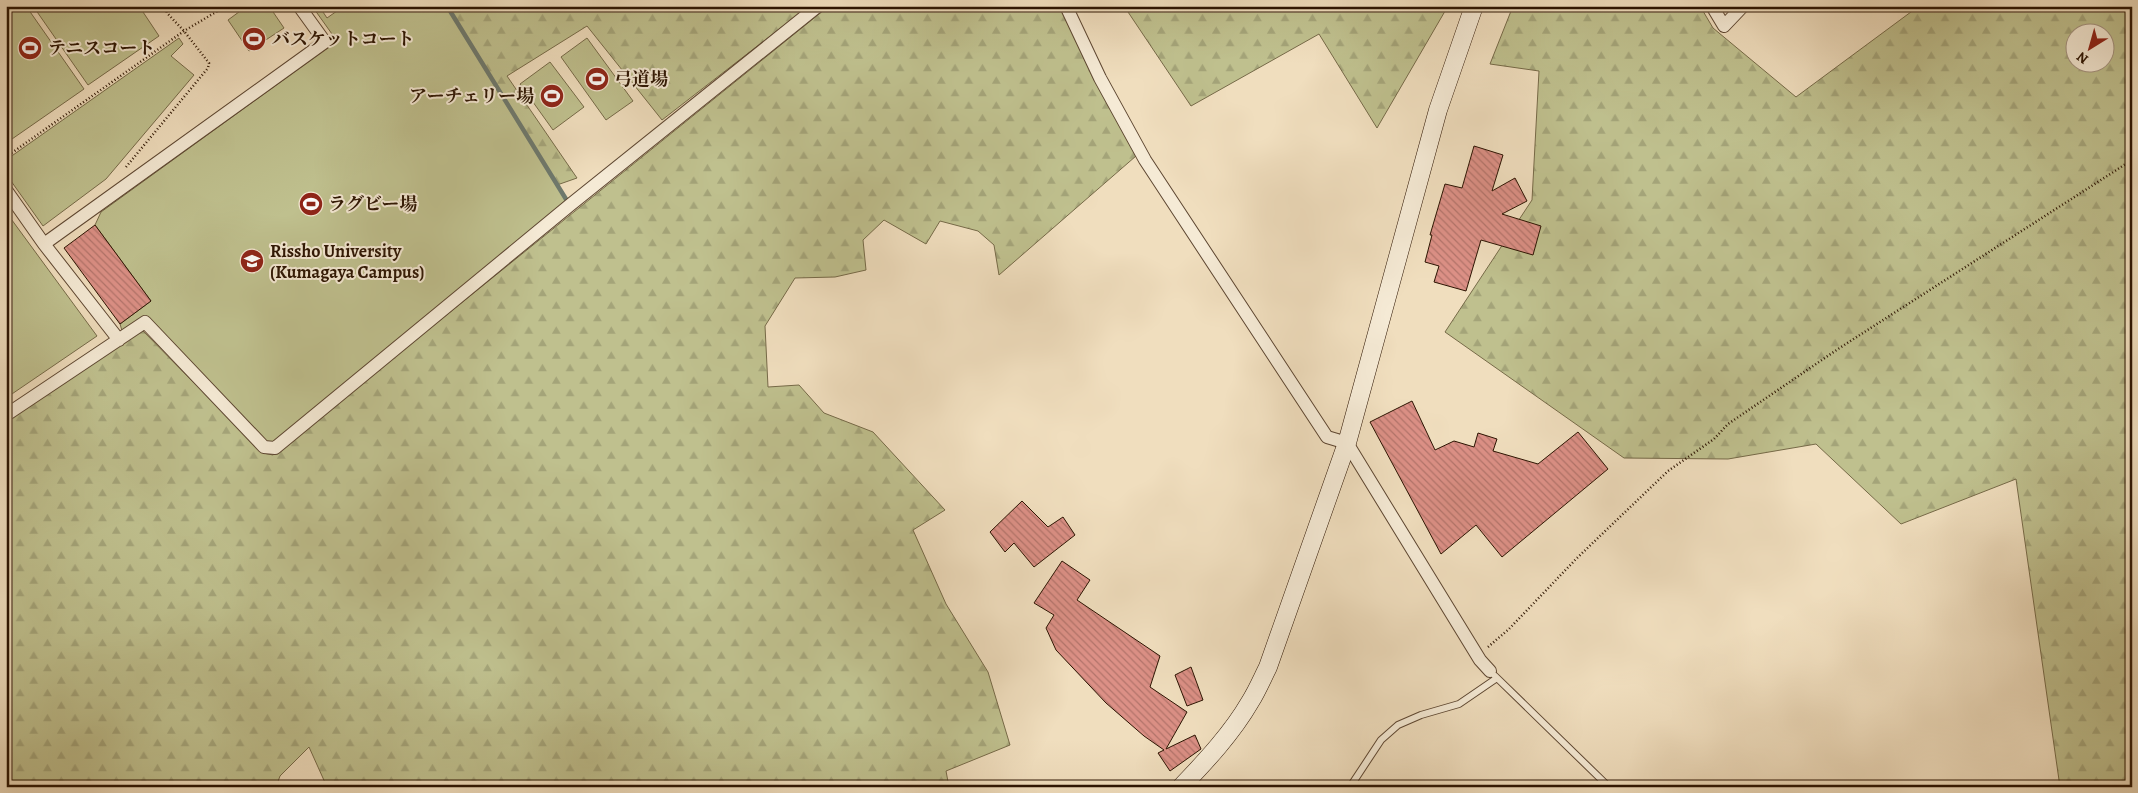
<svg xmlns="http://www.w3.org/2000/svg" width="2138" height="793" font-family="Alegreya,'Noto Serif JP',serif">
<style>
.green{fill:#bfc08e;stroke:#766a48}
.forest{fill:url(#forest-firs);stroke:#766a48;fill-rule:evenodd}
.lines{fill:none;stroke-linecap:round;stroke-linejoin:round}
.stream{stroke:#6e796d;stroke-width:4.5}
.building{fill:url(#building-back-hatch);stroke:#2c1402}
.lane-casing{stroke:#5d4631;stroke-width:8}
.street-casing{stroke:#5d4631;stroke-width:14}
.secondary-casing{stroke:#2c1402;stroke-width:19}
.path{stroke:#2c1402;stroke-width:2.5;stroke-dasharray:1 2.5;stroke-linecap:butt}
.lane{stroke:#f5ead5;stroke-width:6}
.street{stroke:#f5ead5;stroke-width:12}
.secondary{stroke:#f5ead5;stroke-width:18}
.labels{text-anchor:middle;stroke-width:4;stroke-linejoin:round;paint-order:stroke}
.poi-label{font-size:18px;font-weight:bold;fill:#2c1402;stroke:#f5ead5;text-anchor:start}
</style>
<defs>
<pattern id="forest-firs" width="22" height="20" patternUnits="userSpaceOnUse" patternTransform="scale(1.25)"><rect width="22" height="20" fill="#bfc08e"/><path d="M5 1l3.5 6h-7zM16 11l3.5 6h-7z" fill="#a4a479"/></pattern>
<pattern id="building-back-hatch" width="6" height="6" patternUnits="userSpaceOnUse" patternTransform="scale(1.25)"><rect width="6" height="6" fill="#dc9086"/><path d="M-1 5l2 2M0 0l6 6M5-1l2 2" fill="none" stroke="#b3746b"/></pattern>
</defs>
<rect width="100%" height="100%" fill="#f0debe"/>
<filter id="stains"><feTurbulence type="fractalNoise" baseFrequency=".004" numOctaves="4"/><feColorMatrix values="0 0 0 0 .2 0 0 0 0 .09 0 0 0 0 .02 0 0 0 .5 -.17"/></filter>
<radialGradient id="worn" r=".72"><stop offset=".6" stop-color="#630" stop-opacity="0"/><stop offset="1" stop-color="#630" stop-opacity=".3"/></radialGradient>
<!-- green -->
<path class="green" d="M 6,6 L 26,6 L 84,89 L 12,139 L 6,130 Z
M 33,6 L 139,6 L 159,36 L 88,85 Z
M 247,6 L 269,6 L 284,28 L 249,51 L 228,20 Z
M 312,6 L 319,6 L 327,18 L 344,6 L 447,6 L 568,202 L 274,445 L 265,444 L 145,319 L 123,334 L 120,324 L 151,301 L 95,225 L 101,212 L 337,41 Z
M 179,38 L 183,44 L 171,56 L 194,75 L 106,179 L 43,226 L 6,174 L 6,160 Z
M 587,38 L 633,101 L 606,120 L 561,57 Z
M 550,62 L 584,107 L 553,130 L 520,84 Z
M 6,212 L 97,336 L 6,398 Z"/>
<!-- forest -->
<path class="forest" d="M 447,6 L 809,6 L 662,120 L 587,26 L 507,76 L 577,178 L 557,185 Z
M 829,6 L 1062,6 L 1136,156 L 999,275 L 994,245 L 978,231 L 940,221 L 926,244 L 884,220 L 863,240 L 866,270 L 835,277 L 795,278 L 765,326 L 768,387 L 799,385 L 824,413 L 873,432 L 945,510 L 913,530 L 946,604 L 988,672 L 1010,745 L 946,771 L 949,787 L 327,787 L 309,747 L 280,776 L 276,787 L 6,787 L 6,422 L 142,330 L 263,453 L 273,455 Z
M 1124,6 L 1448,6 L 1377,128 L 1319,34 L 1191,106 Z
M 1513,6 L 1700,6 L 1713,28 L 1796,97 L 1919,6 L 2132,6 L 2132,787 L 2060,787 L 2016,479 L 1901,524 L 1816,444 L 1728,459 L 1624,458 L 1445,332 L 1532,200 L 1539,71 L 1490,64 ZM 2076,32 L 2106,32 L 2106,62 L 2076,62 Z"/>
<g class="lines">
<!-- stream -->
<path class="stream" d="M 447,6 L 569,204"/>
</g>
<!-- building -->
<path class="building" d="M 1474,146 L 1503,155 L 1492,191 L 1515,178 L 1527,201 L 1502,214 L 1541,226 L 1533,255 L 1481,240 L 1466,291 L 1434,282 L 1439,266 L 1425,262 L 1432,235 L 1430,235 L 1445,184 L 1462,188 Z
M 95,225 L 151,301 L 120,324 L 64,248 Z
M 1412,401 L 1435,450 L 1454,441 L 1474,447 L 1478,433 L 1497,439 L 1493,451 L 1538,464 L 1578,432 L 1608,469 L 1502,557 L 1476,525 L 1441,554 L 1370,422 Z
M 1022,501 L 1048,527 L 1063,517 L 1075,535 L 1034,567 L 1014,543 L 1005,552 L 990,532 Z
M 1062,561 L 1090,580 L 1077,600 L 1160,656 L 1150,687 L 1187,712 L 1166,749 L 1195,735 L 1201,749 L 1170,771 L 1158,753 L 1164,750 L 1144,736 L 1106,703 L 1056,650 L 1046,628 L 1054,615 L 1034,603 Z
M 1191,667 L 1203,700 L 1187,706 L 1175,675 Z"/>
<g class="lines">
<!-- lane casing -->
<g class="lane-casing">
<path id="lane" d="M 1495,676 L 1609,787
M 1350,787 L 1381,740 L 1398,725 L 1421,715 L 1459,704 L 1497,678"/>
</g>
<!-- street casing -->
<g class="street-casing">
<path id="street" d="M 1066,6 L 1100,78 L 1145,160 L 1327,437 L 1347,443 L 1480,660 L 1490,671
M 1712,6 L 1724,26 L 1743,6
M 6,190 L 44,244 L 119,340
M 44,244 L 325,42 L 299,6
M 6,415 L 145,322 L 264,447 L 275,448 L 570,205 L 818,6"/>
</g>
<!-- secondary casing -->
<g class="secondary-casing">
<path id="secondary" d="M 1181,787 C 1206,761 1232,733 1250,702 C 1257,691 1262,679 1268,667 L 1347,443 L 1438,110 L 1474,6"/>
</g>
<!-- path -->
<path class="path" d="M 6,157 L 184,31 L 226,6
M 126,167 L 208,68 L 209,63 L 184,31 L 167,13 L 165,6
M 1488,647 L 1509,629 L 1577,558 L 1668,471 L 1714,439 L 1728,424 L 1838,349 L 2132,160"/>
<!-- lane -->
<use href="#lane" class="lane"/>
<!-- street -->
<use href="#street" class="street"/>
<!-- secondary -->
<use href="#secondary" class="secondary"/>
</g>
<!-- icons -->
<defs>
<g id="stadium-disc" transform="scale(1.25)"><circle r="9.5" fill="#8f2418" stroke="#f5ead5"/><path d="M0-5a6.5 5 0 1 0 0 10a6.5 5 0 1 0 0-10ZM-3.5-1.8h7v3.6h-7Z" fill="#fff"/></g>
<g id="university-disc" transform="scale(1.25)"><circle r="9.5" fill="#8f2418" stroke="#f5ead5"/><path d="M0-5L7-2L0 1L-7-2ZM-4 1L0 2.5L4 1V4Q0 6-4 4Z" fill="#fff"/></g>
</defs>
<g fill-rule="evenodd">
<use href="#stadium-disc" x="254" y="39"/>
<use href="#stadium-disc" x="30" y="48"/>
<use href="#stadium-disc" x="597" y="79"/>
<use href="#stadium-disc" x="552" y="96"/>
<use href="#stadium-disc" x="311" y="204"/>
<use href="#university-disc" x="252" y="261"/>
</g>
<g class="labels">
<!-- poi labels -->
<g class="poi-label">
<text x="272" y="45">バスケットコート</text>
<text x="48" y="54">テニスコート</text>
<text x="614" y="85">弓道場</text>
<text x="534" y="102" text-anchor="end">アーチェリー場</text>
<text x="328" y="210">ラグビー場</text>
<text x="270" y="257">Rissho University<tspan x="270" dy="21">(Kumagaya Campus)</tspan></text>
</g>
</g>
<!-- margin -->
<rect width="2138" height="793" fill="none" stroke="#f0debe" stroke-width="25"/>
<rect x="8" y="8" width="2123" height="778" fill="none" stroke="#2c1402" stroke-width="2.5"/>
<rect x="12" y="12" width="2113" height="768" fill="none" stroke="#2c1402"/>
<!-- north arrow -->
<g transform="translate(2090 48) rotate(217)"><circle r="24" fill="#f5ead5" stroke="#a59481"/>
<path d="M0-4L9 19L0 12L-9 19Z" fill="#8f2418"/>
<text y="-8" font-size="14" font-weight="bold" text-anchor="middle" fill="#2c1402">N</text>
</g>
<rect width="100%" height="100%" filter="url(#stains)"/>
<rect width="100%" height="100%" fill="url(#worn)"/>
</svg>
